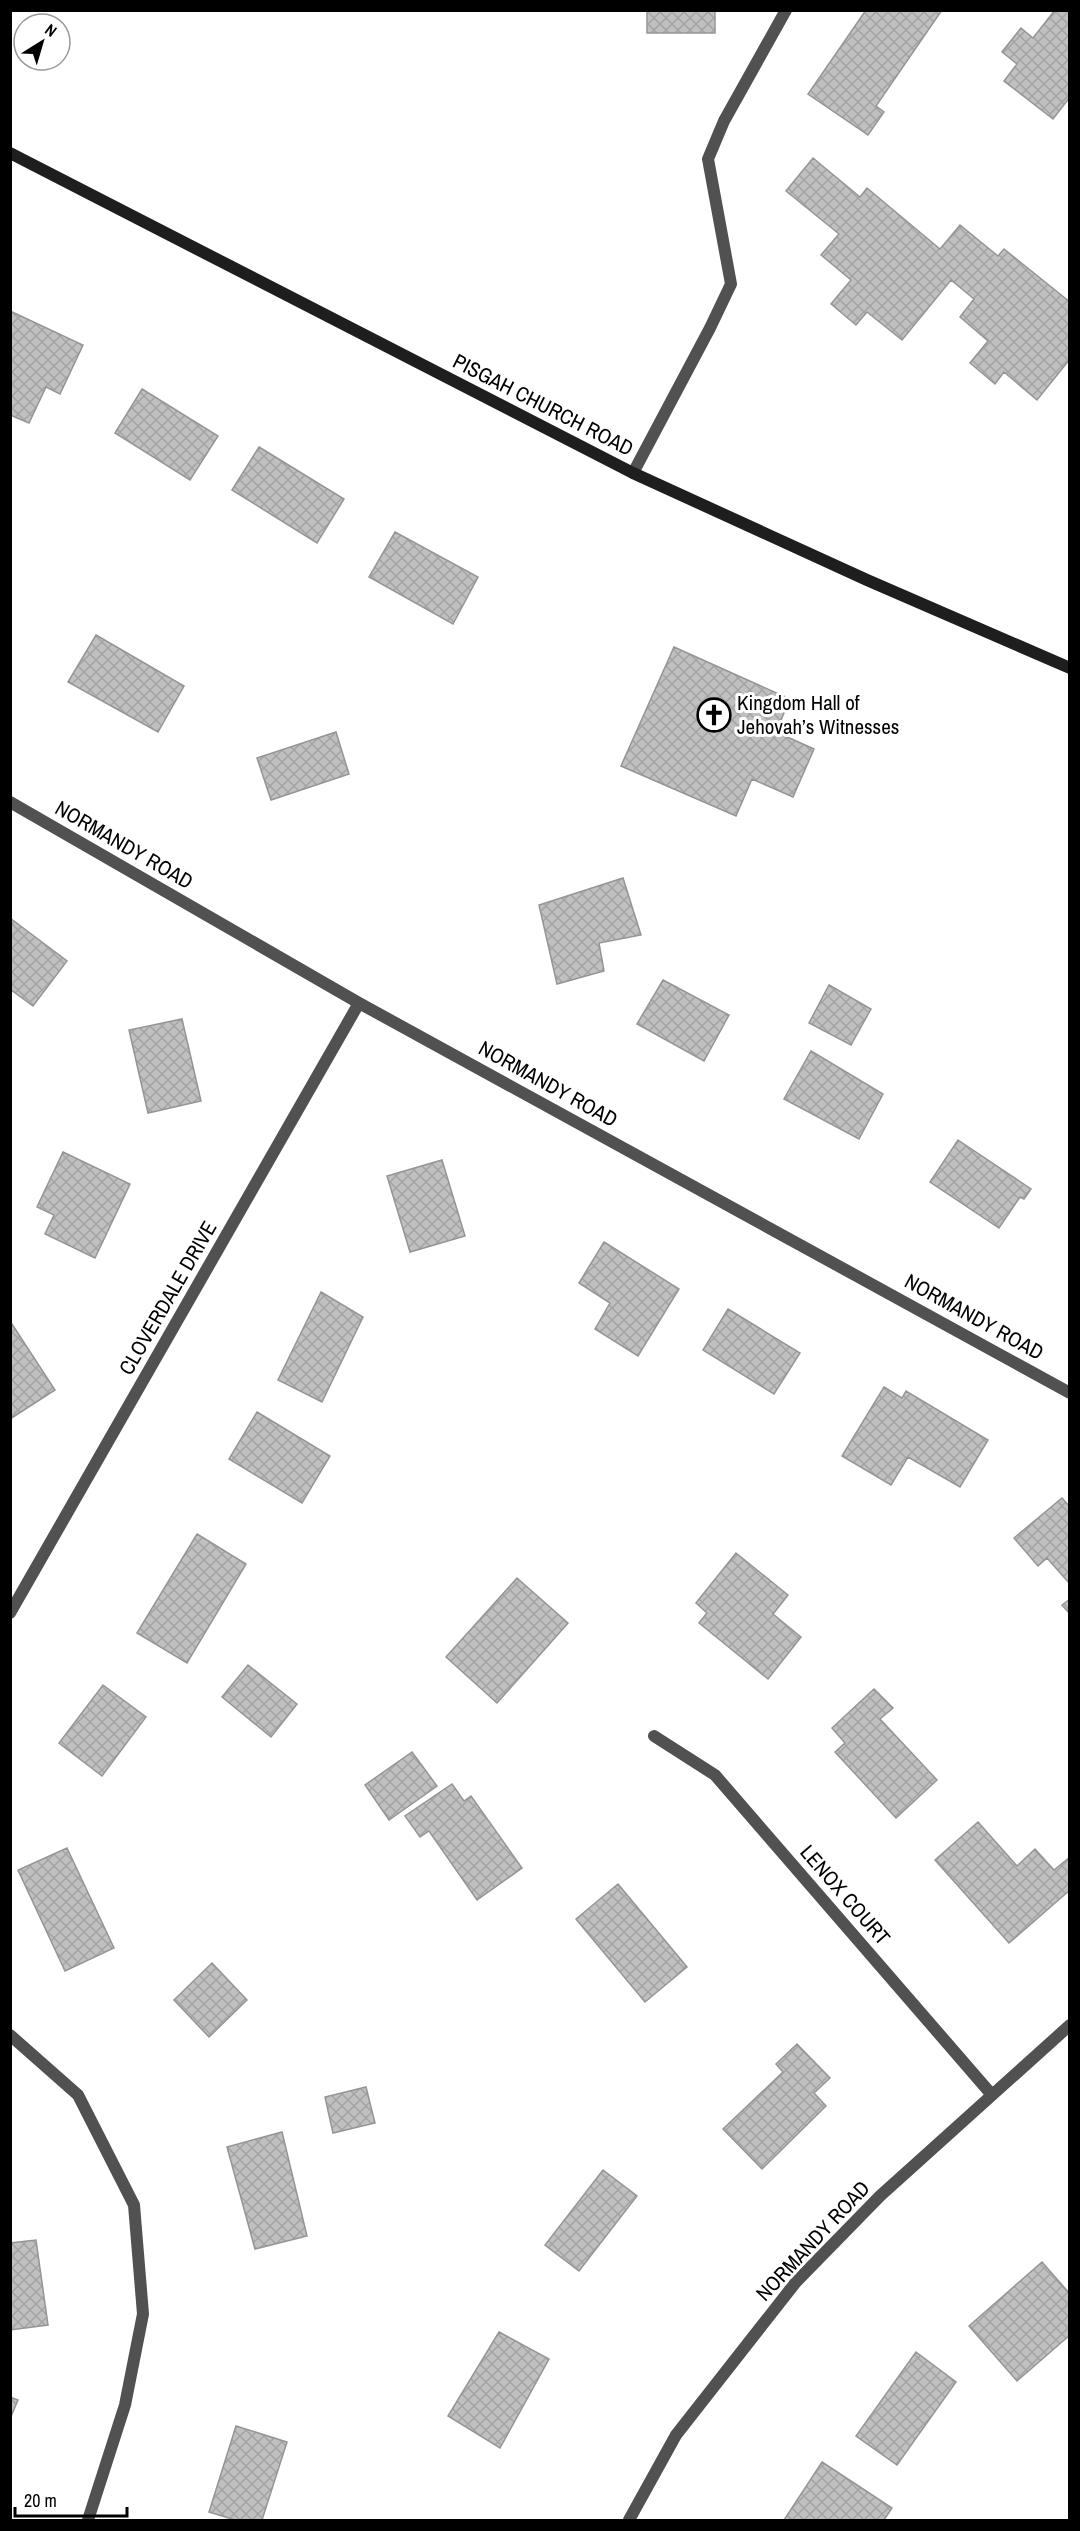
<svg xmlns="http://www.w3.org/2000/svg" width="1080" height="2531" font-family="'Archivo Narrow',sans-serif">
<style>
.building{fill:url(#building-cross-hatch);stroke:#959595;stroke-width:1.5}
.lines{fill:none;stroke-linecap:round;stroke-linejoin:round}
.street{stroke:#515151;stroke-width:12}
.secondary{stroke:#1e1e1e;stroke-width:12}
.labels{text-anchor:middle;stroke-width:6;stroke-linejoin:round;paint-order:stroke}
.street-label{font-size:21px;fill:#000;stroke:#fff}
.poi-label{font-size:21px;fill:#000;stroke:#fff;text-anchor:start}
</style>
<defs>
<pattern id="building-cross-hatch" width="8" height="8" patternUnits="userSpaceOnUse" patternTransform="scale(1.5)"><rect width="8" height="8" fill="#c0c0c0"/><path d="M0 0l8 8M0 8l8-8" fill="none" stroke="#a3a3a3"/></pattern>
</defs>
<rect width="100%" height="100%" fill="#fff"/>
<!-- building -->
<path class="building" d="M 647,10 L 715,10 L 715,33 L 647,33 Z
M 866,10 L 942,10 L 876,106 L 884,112 L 868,135 L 808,94 Z
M 1055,10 L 1070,10 L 1070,97 L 1053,119 L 1004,81 L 1017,64 L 1002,52 L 1021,28 L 1033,38 Z
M 813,158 L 860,197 L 867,188 L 940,249 L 960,225 L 998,256 L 1004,249 L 1070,302 L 1070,359 L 1037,400 L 1004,372 L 995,384 L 970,363 L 988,341 L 960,317 L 974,299 L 951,280 L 902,340 L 867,312 L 856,325 L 831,304 L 851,280 L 821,255 L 839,234 L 786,191 Z
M 10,311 L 83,345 L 60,394 L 46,387 L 29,423 L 10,415 Z
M 142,389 L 218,436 L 190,480 L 115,433 Z
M 259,447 L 344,499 L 317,543 L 232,490 Z
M 395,532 L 478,577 L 453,624 L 369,577 Z
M 96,635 L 184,686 L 158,732 L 68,682 Z
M 674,647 L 790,699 L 776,732 L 814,749 L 793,797 L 752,779 L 736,816 L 621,766 Z
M 336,732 L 349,774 L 271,800 L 257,758 Z
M 623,878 L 641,935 L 599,943 L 604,971 L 557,984 L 539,905 Z
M 10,918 L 67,961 L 33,1006 L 10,989 Z
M 663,980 L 729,1015 L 704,1061 L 637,1024 Z
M 829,985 L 871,1009 L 851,1045 L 809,1023 Z
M 182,1019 L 201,1101 L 148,1113 L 129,1030 Z
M 811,1051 L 883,1094 L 859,1139 L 784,1099 Z
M 958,1140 L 1031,1189 L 1024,1199 L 1020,1197 L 999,1228 L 930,1182 Z
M 63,1152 L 130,1184 L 95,1258 L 45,1234 L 54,1215 L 37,1207 Z
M 442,1160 L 465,1236 L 410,1252 L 387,1176 Z
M 604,1242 L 679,1289 L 638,1356 L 595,1329 L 610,1303 L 579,1283 Z
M 321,1292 L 363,1317 L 322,1402 L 278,1380 Z
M 728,1309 L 800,1353 L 774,1394 L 703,1350 Z
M 10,1321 L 55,1390 L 10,1419 Z
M 884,1387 L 902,1398 L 906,1391 L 988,1440 L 960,1487 L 908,1457 L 891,1485 L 842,1456 Z
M 257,1412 L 330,1456 L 302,1503 L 229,1459 Z
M 1062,1498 L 1070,1507 L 1070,1584 L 1047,1558 L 1038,1566 L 1014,1538 Z
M 197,1534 L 246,1564 L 187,1663 L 137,1633 Z
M 736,1553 L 788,1595 L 773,1614 L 801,1637 L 768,1679 L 699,1623 L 707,1613 L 696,1603 Z
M 517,1578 L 568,1623 L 497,1703 L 446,1657 Z
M 1070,1599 L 1070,1614 L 1062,1605 Z
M 248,1665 L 297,1704 L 271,1737 L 222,1697 Z
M 103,1685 L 146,1717 L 102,1776 L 59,1743 Z
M 874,1689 L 893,1708 L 880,1719 L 937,1780 L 896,1818 L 835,1752 L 845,1743 L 832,1728 Z
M 412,1752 L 437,1786 L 389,1820 L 365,1785 Z
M 452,1784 L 464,1801 L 471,1796 L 522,1868 L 477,1900 L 429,1831 L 420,1837 L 405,1816 Z
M 978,1822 L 1017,1866 L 1035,1849 L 1054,1870 L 1070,1857 L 1070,1890 L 1009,1943 L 935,1860 Z
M 67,1848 L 114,1948 L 65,1971 L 18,1870 Z
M 618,1884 L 687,1967 L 645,2002 L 576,1919 Z
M 212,1963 L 247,2000 L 209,2037 L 174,2000 Z
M 797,2044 L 830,2078 L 814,2093 L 826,2106 L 762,2169 L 723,2129 L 783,2072 L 776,2064 Z
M 366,2087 L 375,2123 L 333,2133 L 325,2097 Z
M 282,2132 L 307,2236 L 255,2249 L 227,2147 Z
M 603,2170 L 637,2196 L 579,2271 L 545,2245 Z
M 36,2240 L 48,2325 L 10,2330 L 10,2243 Z
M 1042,2262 L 1070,2294 L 1070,2335 L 1017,2381 L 969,2326 Z
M 499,2332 L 549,2359 L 500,2448 L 448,2416 Z
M 916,2352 L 956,2382 L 897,2465 L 856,2436 Z
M 10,2397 L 18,2400 L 10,2419 Z
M 236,2426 L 287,2442 L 262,2520 L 235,2520 L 209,2512 Z
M 822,2462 L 892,2508 L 884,2520 L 784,2520 Z"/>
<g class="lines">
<!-- street -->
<path class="street" d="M 633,473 L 710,328 L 731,284 L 708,159 L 724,121 L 786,10
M 10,802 L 359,1003 L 1070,1393
M 10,1613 L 359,1003
M 654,1736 L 715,1775 L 992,2095
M 10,2035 L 78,2095 L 134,2205 L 143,2314 L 125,2405 L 88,2520
M 629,2520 L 676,2435 L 796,2282 L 880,2196 L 1070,2025"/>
<!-- secondary -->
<path class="secondary" d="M 10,153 L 633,473 L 867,580 L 1070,668"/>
</g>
<!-- icons -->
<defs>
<g id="church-ring" transform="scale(1.725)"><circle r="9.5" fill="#fff" stroke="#000" stroke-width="1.5"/><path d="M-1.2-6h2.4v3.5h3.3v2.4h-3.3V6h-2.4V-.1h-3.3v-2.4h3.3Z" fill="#000"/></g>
</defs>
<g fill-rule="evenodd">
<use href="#church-ring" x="714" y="715"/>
</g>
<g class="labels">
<!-- street labels -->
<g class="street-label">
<text transform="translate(543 405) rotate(27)" y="7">PISGAH CHURCH ROAD</text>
<text transform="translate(124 845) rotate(30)" y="7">NORMANDY ROAD</text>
<text transform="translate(548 1084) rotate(29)" y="7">NORMANDY ROAD</text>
<text transform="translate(168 1298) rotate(-60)" y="7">CLOVERDALE DRIVE</text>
<text transform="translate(974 1317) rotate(29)" y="7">NORMANDY ROAD</text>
<text transform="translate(845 1895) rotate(49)" y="7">LENOX COURT</text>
<text transform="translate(813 2241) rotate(-47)" y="7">NORMANDY ROAD</text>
</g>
<!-- poi labels -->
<g class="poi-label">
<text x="737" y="710">Kingdom Hall of<tspan x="737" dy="24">Jehovah’s Witnesses</tspan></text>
</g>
</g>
<!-- border -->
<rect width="1080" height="2531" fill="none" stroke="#000000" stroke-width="24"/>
<!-- north arrow -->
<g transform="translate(42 42) rotate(37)"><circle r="28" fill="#ffffff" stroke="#999999" stroke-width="1.5"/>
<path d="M0-4.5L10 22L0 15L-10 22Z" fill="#000000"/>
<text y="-9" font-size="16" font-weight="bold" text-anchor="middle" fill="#000000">N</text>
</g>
<!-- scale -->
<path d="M15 2507v9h112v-9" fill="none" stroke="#000000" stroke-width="3"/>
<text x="24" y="2507" font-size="18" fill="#000000" stroke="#ffffff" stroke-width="4.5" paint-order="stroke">20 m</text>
</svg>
